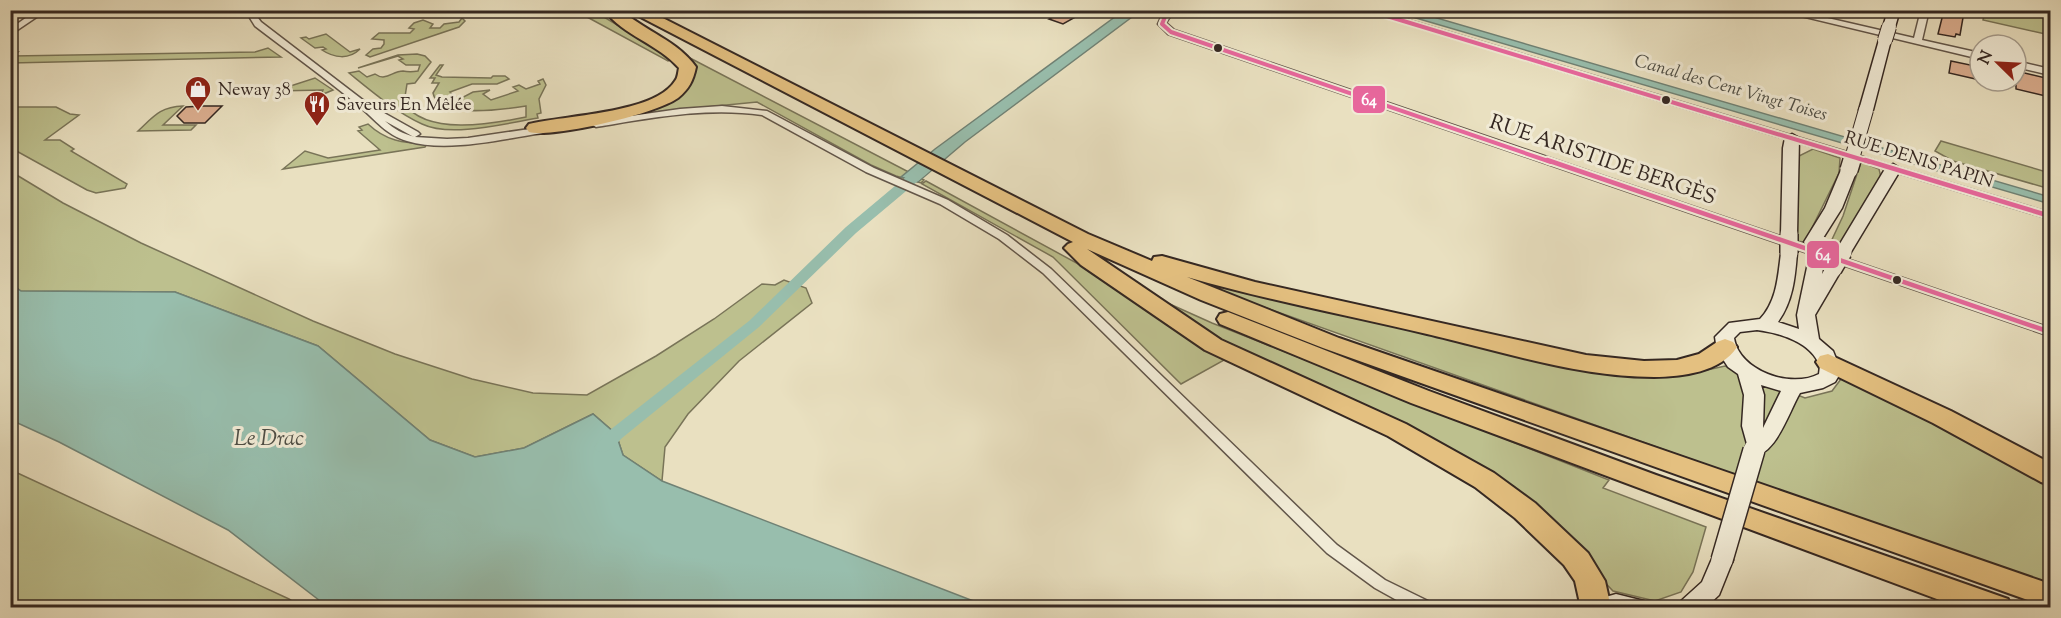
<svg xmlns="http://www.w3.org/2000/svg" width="2061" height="618" font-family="'Sorts Mill Goudy',serif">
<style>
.green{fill:#bdc08e;stroke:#797458;stroke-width:1.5}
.water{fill:#98bead;stroke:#708275;stroke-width:1.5}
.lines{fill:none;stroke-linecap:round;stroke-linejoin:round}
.canal{fill:#98bead;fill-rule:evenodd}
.building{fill:#daad8e;stroke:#352822;stroke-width:1.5}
.minor-casing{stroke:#62564a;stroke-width:3}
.secondary-casing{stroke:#352822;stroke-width:3}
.motorway-casing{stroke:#352822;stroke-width:4}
.minor{fill:#f1ebd6;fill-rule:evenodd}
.secondary{fill:#f1ebd6;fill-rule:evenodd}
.motorway{fill:#e4c080;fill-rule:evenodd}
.secondary-bridge-far2-casing{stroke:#352822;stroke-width:16;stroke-linecap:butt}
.secondary-bridge-far1-casing{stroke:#352822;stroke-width:20;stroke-linecap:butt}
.secondary-bridge-casing{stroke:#352822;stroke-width:24;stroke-linecap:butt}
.secondary-bridge-far2{stroke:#f1ebd6;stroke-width:14}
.secondary-bridge-far1{stroke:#f1ebd6;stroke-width:17}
.secondary-bridge{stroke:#f1ebd6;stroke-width:21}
.bus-1-far1-casing{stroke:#f1ebd6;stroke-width:8}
.bus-1-casing{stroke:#f1ebd6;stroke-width:9}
.bus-1-far1{stroke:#e7679c;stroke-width:4}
.bus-1{stroke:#e7679c;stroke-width:4.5}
.bus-dot{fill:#352822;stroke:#f1ebd6;stroke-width:2}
.labels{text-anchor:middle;stroke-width:6;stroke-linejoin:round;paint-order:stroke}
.far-water-label{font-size:18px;font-style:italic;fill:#4e4e45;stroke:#f1ebd6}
.far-poi-label{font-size:18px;fill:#352822;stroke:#f1ebd6;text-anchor:start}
.far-street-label{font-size:18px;fill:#352822;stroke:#f1ebd6}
.street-label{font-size:21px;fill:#352822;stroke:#f1ebd6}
.water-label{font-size:22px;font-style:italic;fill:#4e4e45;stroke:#f1ebd6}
.line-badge{stroke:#f1ebd6;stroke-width:2}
.badge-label{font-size:16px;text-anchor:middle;font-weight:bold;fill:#fff}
</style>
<rect width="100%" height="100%" fill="#e9e0c0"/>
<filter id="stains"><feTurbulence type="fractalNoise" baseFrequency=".00333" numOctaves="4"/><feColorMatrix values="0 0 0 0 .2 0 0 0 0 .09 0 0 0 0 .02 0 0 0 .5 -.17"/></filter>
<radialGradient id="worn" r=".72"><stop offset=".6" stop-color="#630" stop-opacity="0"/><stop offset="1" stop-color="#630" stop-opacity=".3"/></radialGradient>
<!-- green -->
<path class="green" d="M 576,11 L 594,11 L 674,59 L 668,61 Z
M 1985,11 L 2026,11 L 2050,16 L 2050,35 L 1983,20 Z
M 462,18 L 465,21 L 459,27 L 370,57 L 366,55 L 373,49 L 381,48 L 384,44 L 384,40 L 372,39 L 379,33 L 410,33 L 414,29 L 409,28 L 414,23 L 423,20 L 433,24 L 430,28 L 440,28 L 444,24 L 459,22 Z
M 326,34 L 350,52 L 360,49 C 349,60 334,58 322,50 L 326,49 L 323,47 L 315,48 L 301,38 L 306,37 L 309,39 Z
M 268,48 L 281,57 L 11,63 L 11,52 L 18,52 L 13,56 L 255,52 Z
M 417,54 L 425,56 L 431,62 L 415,83 L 407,84 L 404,103 C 426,136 492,124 526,117 L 526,106 C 506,109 438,120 433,93 L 439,83 L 432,83 L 435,78 L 430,78 L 440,65 L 443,65 L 436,75 L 442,77 L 491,78 L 493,76 L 505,76 L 509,79 L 497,84 L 472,84 L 450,92 L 455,96 L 451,98 L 456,101 L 473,92 L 490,90 L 483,94 L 491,100 L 518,91 L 513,87 L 519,85 L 526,89 L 540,84 L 538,81 L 543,79 L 546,85 L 539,99 L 541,113 L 537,114 L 538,118 C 507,123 451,138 422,124 C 397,113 370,90 349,73 L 359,71 L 367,77 L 375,74 C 386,82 392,71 403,71 C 408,72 412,72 418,71 L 420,65 L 406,65 L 399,60 L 403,59 L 398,56 L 358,68 L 398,55 Z
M 690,58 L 924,180 L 921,183 L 896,176 L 871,165 L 757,102 L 635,114 L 672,97 Z
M 315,78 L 333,90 L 321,95 L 323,90 L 275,91 Z
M 183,106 L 163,125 L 196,125 L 191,130 L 138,131 C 154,116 160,107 183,106 Z
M 11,107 L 56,107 L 70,114 L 79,115 L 45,140 L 60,140 L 74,149 L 71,151 L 127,184 L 125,188 L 96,193 L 87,190 L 11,148 Z
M 368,124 C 386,141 403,143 427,144 L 425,147 L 283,169 L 305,151 L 328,158 L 380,150 L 358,131 L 362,130 L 359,127 Z
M 1941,141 L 2050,173 L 2050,189 L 1953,161 L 1935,151 Z
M 1813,149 L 1840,158 L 1839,173 L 1805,242 L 1795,241 L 1799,156 Z
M 1861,162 L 1879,169 L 1882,182 L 1837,251 L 1831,253 L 1828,248 L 1843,216 Z
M 10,171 L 63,203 L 141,243 L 313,321 L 395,354 L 472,379 L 533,393 L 587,395 L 656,356 L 714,319 L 762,284 L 775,285 L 784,280 L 806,288 L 812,303 L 739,361 L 688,414 L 665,447 L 662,481 L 623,455 L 616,434 L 593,414 L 524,448 L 475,457 L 430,440 L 318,346 L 175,292 L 21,291 L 11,284 Z
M 926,181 L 1093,272 L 1226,359 L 1181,384 L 1053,257 L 922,184 Z
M 1211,279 L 1542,357 L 1698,372 L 1725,366 L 1805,398 L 1832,391 L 1844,375 L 1978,442 L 2050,482 L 2050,587 L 1244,300 L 1207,285 Z
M 1163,301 L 1212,323 L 1609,480 L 1603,488 L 1706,527 L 1693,572 L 1681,592 L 1655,601 L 1613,591 L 1562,537 L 1496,479 L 1203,335 L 1167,309 Z
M 11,470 L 289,599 L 301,607 L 11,607 Z"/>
<!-- water -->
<path class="water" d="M 1123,11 L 1140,11 L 965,142 L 918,182 L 901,177 L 935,149 Z
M 1392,11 L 1413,11 L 2050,197 L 2050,204 Z
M 11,284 L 21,291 L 175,292 L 318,346 L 430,440 L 475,457 L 524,448 L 593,414 L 616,434 L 623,455 L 662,481 L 989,607 L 328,607 L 228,530 L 59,442 L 11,420 Z"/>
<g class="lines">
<!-- canal -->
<path class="canal" d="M 925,164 L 930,165 L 931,168 L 930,171 L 856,233 L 759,327 L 622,438 C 614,446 609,455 597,451 L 594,447 L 610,430 L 749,321 L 846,227 L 920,165 Z"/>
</g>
<!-- building -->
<path class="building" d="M 1066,10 L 1088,10 L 1063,24 L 1049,19 Z
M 1944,10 L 1964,12 L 1960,35 L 1956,34 L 1955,37 L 1938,34 Z
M 1951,61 L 1980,67 L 1980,80 L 1949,73 Z
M 2016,71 L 2050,79 L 2050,97 L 2016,89 Z
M 202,106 L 222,106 L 205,123 L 184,123 L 177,116 L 186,107 Z"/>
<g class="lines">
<!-- minor casing -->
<g class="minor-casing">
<path id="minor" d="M 37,10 L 47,10 L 10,35 L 10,29 Z
M 250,10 L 258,10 L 258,18 L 261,22 L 368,104 L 418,132 L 420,134 L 415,137 L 447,139 L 468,138 L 543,127 L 548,130 L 543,133 C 502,139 447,153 407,141 C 386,135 376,120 360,107 C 326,78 290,53 255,26 L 250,18 ZM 385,121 L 412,136 L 415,137 C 403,134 394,129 385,121 Z
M 1168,10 L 1178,10 L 1169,18 L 1166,23 L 1174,30 L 2050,328 L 2050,336 L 1168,34 L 1158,24 L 1162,15 Z
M 1361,10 L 1375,10 L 2050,213 L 2050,219 Z
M 1776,10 L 1793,10 L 1914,38 L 1921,10 L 1929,10 L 1922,40 L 1980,53 L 1980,59 Z
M 2016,61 L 2050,69 L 2050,75 L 2016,67 Z
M 722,106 L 767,111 L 874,168 L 948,200 L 1007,235 L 1051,269 L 1337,545 L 1385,580 L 1432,603 L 1434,608 L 1411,608 L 1375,588 L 1327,553 L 1043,273 L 999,239 L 940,204 L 866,172 L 762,115 C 706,107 651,118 596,127 L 591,124 L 596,121 L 680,109 Z"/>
</g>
<!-- secondary casing -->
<g class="secondary-casing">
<path id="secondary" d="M 1888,10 L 1900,10 L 1895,27 L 1889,31 L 1883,27 Z
M 1885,36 L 1891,40 L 1873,110 L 1866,114 L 1861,113 L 1859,110 L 1879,40 Z
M 1792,134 L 1799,138 L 1797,234 L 1789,239 L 1781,234 L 1783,148 L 1785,138 Z
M 1893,164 L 1901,169 L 1851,252 L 1849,256 L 1837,256 L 1835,252 L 1885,169 Z
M 1849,165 L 1857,170 L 1842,208 L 1818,246 L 1806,246 L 1804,242 L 1825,208 L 1841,170 Z
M 1789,248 L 1795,249 L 1797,253 C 1795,278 1793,301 1778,322 L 1799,329 L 1797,315 L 1809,258 L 1821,258 L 1824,262 L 1822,274 L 1827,265 L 1839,265 L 1842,269 L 1815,315 L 1819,339 L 1833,351 L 1839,366 L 1838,377 L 1835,382 L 1823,388 L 1800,393 C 1789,411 1774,463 1747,455 L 1744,450 L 1747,444 L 1742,426 L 1744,395 L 1738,374 L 1728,367 L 1717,350 L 1715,337 L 1729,323 L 1760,319 C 1777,301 1778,276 1781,253 L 1783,249 ZM 1757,330 C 1780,333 1811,342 1820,366 L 1819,374 C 1791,389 1739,371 1734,338 L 1740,332 ZM 1761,385 L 1781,391 L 1763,428 L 1764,395 Z
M 1722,551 L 1730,554 L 1733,560 L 1719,595 L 1705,608 L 1677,608 L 1681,601 L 1702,582 L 1714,554 Z
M 1616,594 L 1644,601 L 1648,608 L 1588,608 L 1592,601 Z"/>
</g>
<!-- motorway casing -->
<g class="motorway-casing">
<path id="motorway" d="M 604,10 L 621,10 C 645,31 678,41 696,67 C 693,81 689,89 678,98 C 656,114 554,138 529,132 L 526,128 L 529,124 C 564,115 654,114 675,81 C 678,78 678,72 679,68 C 658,44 624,36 604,10 Z
M 627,10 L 647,10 L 1088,234 L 1152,261 L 1154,257 L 1162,256 L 1255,282 L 1586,355 L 1644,361 L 1677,360 L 1699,354 L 1717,342 L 1725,339 L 1733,342 L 1737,347 C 1721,372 1682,377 1654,377 C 1577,377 1501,351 1427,334 C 1347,315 1266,300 1187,277 L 1339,338 L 2050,584 L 2050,608 L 1323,348 L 1201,300 L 1087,249 L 1221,340 L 1406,424 L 1494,473 L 1535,503 L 1588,553 L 1605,581 L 1611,608 L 1581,608 L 1575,581 L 1564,565 L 1515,518 L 1475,487 L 1388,436 L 1205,350 L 1081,265 L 1064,248 L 1068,244 L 1073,242 Z
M 1228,312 L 1429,391 L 1656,475 L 2008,599 L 2012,608 L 1961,608 L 1411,403 L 1220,324 L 1217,319 L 1220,314 Z
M 1828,354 L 1951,411 L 2050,463 L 2050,485 L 2041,482 L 1933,423 L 1820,368 L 1816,362 L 1820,356 Z"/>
</g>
<!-- minor -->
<use href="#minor" class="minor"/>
<!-- secondary -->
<use href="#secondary" class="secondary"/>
<!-- motorway -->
<use href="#motorway" class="motorway"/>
<!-- secondary-bridge-far2 casing -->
<g class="secondary-bridge-far2-casing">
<path id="secondary-bridge-far2" d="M 1885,40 L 1889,27
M 1851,162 L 1866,110"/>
</g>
<!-- secondary-bridge-far1 casing -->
<g class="secondary-bridge-far1-casing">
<path id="secondary-bridge-far1" d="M 1849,170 L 1852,160
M 1789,234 L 1789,253
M 1815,262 L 1822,245
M 1833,269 L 1843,252"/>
</g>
<!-- secondary-bridge casing -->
<g class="secondary-bridge-casing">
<path id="secondary-bridge" d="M 1722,560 L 1754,450"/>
</g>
<!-- secondary-bridge-far2 -->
<use href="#secondary-bridge-far2" class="secondary-bridge-far2"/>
<!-- secondary-bridge-far1 -->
<use href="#secondary-bridge-far1" class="secondary-bridge-far1"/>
<!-- secondary-bridge -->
<use href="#secondary-bridge" class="secondary-bridge"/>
<!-- bus-1-far1 casing -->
<g class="bus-1-far1-casing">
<path id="bus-1-far1" d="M 1173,10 L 1165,17 L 1162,24 L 1171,32 L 1551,162
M 1367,10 L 1870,162"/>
</g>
<!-- bus-1 casing -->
<g class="bus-1-casing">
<path id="bus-1" d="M 1547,160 L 2050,332
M 1865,160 L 2050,216"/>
</g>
<!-- bus-1-far1 -->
<use href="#bus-1-far1" class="bus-1-far1"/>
<!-- bus-1 -->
<use href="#bus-1" class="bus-1"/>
</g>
<!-- icons -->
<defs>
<g id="shop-pin" transform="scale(1.35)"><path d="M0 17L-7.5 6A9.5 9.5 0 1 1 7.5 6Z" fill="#8f2418" stroke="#f1ebd6"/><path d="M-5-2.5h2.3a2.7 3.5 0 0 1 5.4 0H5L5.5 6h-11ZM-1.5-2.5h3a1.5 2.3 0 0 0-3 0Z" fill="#fff"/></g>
<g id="restaurant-pin" transform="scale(1.35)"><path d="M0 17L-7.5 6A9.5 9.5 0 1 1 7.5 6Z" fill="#8f2418" stroke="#f1ebd6"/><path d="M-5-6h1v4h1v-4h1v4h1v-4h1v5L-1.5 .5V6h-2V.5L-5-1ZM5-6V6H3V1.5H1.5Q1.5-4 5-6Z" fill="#fff"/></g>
</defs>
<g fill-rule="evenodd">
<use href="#shop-pin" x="198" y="89"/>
<use href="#restaurant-pin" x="317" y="104"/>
</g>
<!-- markers -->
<g class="bus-dot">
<circle cx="1218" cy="48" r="5"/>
<circle cx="1666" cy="100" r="5"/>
<circle cx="1897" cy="280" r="5"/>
</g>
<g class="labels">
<!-- far-water labels -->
<g class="far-water-label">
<text transform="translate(1731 87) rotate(16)" y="6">Canal des Cent Vingt Toises</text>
</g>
<!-- far-poi labels -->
<g class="far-poi-label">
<text x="218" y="95">Neway 38</text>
<text x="336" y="110">Saveurs En Mêlée</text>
</g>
<!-- far-street labels -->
<g class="far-street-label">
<text transform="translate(1919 159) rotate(17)" y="6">RUE DENIS PAPIN</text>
</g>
<!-- street labels -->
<g class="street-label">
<text transform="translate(1603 159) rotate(19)" y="7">RUE ARISTIDE BERGÈS</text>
</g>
<!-- water labels -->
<g class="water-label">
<text x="269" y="445">Le Drac</text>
</g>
</g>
<g class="line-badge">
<rect x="1352" y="85" width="34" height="29" rx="6" fill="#e7679c"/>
<rect x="1806" y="240" width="34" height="29" rx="6" fill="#e7679c"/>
</g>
<g class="badge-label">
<text x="1369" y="105">64</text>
<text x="1823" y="260">64</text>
</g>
<!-- margin -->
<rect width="2061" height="618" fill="none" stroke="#e9e0c0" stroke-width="36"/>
<rect x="12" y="12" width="2037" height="594" fill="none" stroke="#352822" stroke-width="3"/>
<rect x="18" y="18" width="2025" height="582" fill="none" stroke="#352822" stroke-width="1.5"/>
<!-- north arrow -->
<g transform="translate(1998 63) rotate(294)"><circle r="28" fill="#f1ebd6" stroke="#a69d8e" stroke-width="1.5"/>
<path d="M0-4.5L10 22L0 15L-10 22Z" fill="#8f2418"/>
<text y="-9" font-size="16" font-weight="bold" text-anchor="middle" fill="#352822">N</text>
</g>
<rect width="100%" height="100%" filter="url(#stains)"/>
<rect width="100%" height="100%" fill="url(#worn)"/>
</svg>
